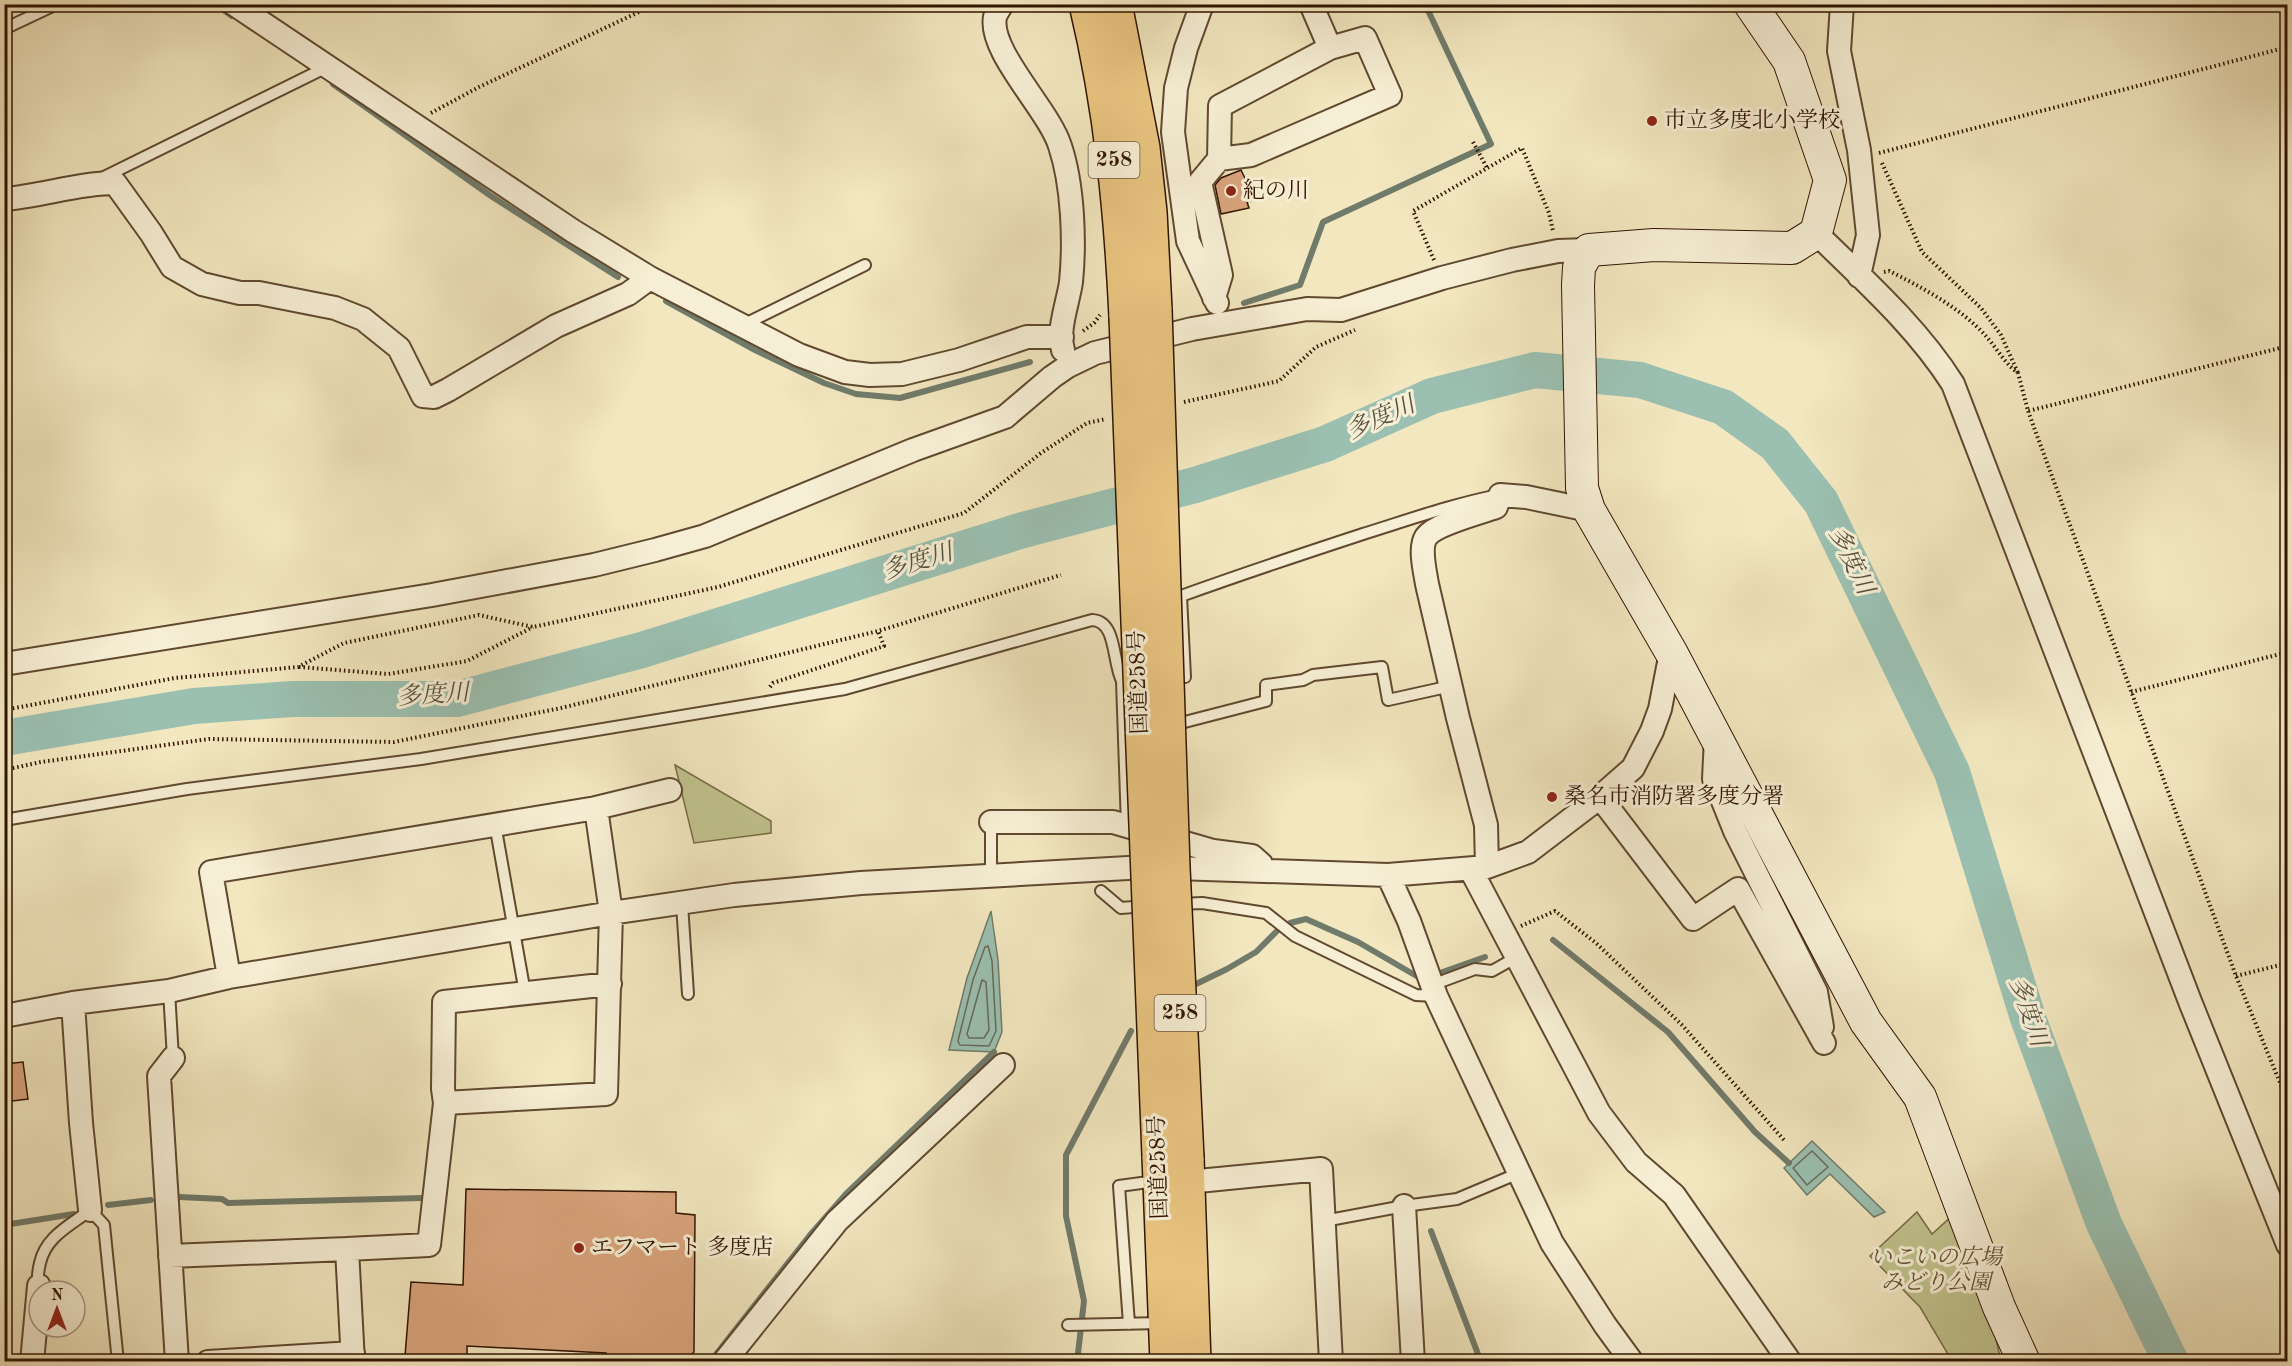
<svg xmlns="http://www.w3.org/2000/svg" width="2292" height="1366" font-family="'Old Standard TT','Noto Serif JP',serif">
	<rect width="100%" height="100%" fill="#f2e7bf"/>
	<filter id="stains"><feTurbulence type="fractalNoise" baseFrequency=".00333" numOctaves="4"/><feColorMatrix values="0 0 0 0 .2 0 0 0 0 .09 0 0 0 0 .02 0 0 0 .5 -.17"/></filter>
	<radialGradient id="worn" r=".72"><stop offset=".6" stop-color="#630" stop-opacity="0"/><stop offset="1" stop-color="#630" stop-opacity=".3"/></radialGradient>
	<!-- green -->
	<path fill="#c1c38e" stroke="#786c48" stroke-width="1.5" d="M675,765L771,821V833L694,843Z
		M1917,1212L1932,1234L1954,1214L1986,1296L2001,1361H1952L1920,1307L1870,1256Z"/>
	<!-- water -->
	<path fill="#9bc0b1" stroke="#707b6b" stroke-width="1.5" d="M991,911L998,960L1002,1032L994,1052L949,1050L967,978Z
		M1812,1141L1885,1212L1874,1217L1830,1174L1807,1195L1784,1168Z"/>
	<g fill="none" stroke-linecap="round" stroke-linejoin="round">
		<!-- shore -->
		<path stroke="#666a59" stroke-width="1.5" d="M988,946L992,961L996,1031L989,1046L960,1045L958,1041L973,980L985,947Z
			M982,980L986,982L989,1030L984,1038H969L967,1034Z
			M1812,1151L1828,1167L1807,1185L1793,1168Z"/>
		<!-- stream -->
		<path stroke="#707b6b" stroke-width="6" d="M215,4L232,16
			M333,84L491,196L618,277
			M666,301L755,350L824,383L856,394L900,398L1030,362
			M1244,303L1300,285L1323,222L1491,144L1425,4
			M1290,923L1306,919L1358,942L1420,978
			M1553,940L1668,1032L1755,1132L1789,1163
			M1437,974L1485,957
			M1192,986L1227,969L1256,952L1279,929
			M179,1197L222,1199L228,1203L423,1198
			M108,1205L151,1200
			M4,1225L74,1214
			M1431,1231L1481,1362
			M710,1362L810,1235L846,1194L994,1052
			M1077,1362L1084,1301L1066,1216V1155L1131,1031"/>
		<!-- river -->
		<path stroke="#9bc0b1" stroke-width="36" d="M4,738L194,706L292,699H457L642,650L1023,530L1195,485L1325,444L1432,396L1535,370L1640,380L1723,407L1775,444L1821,502L1952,772L2028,1018L2104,1224L2171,1362"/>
	</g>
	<!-- building -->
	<path fill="#d9a47d" stroke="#301401" stroke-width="1.5" d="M1241,170L1255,199L1247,202L1249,208L1221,214L1215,185L1221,178Z
		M23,1062L28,1099L4,1102V1064Z
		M466,1189L676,1192V1213L695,1215L694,1352L683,1362H607L606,1353L467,1346V1359L405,1356L411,1282L463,1285Z"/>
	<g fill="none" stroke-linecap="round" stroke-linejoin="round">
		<!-- lane casing -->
		<g stroke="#604930" stroke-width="14">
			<path id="lane" d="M4,29L57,4
				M102,178L327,67
				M743,325L865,265
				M1170,680L1185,677L1181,596C1242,574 1302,554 1363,534C1408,520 1453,504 1499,495
				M1173,725L1266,701V685L1303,680L1313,675L1382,667L1388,700L1451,686
				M4,820L187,789L421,759L845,689L1092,620C1117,621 1112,661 1122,681L1127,826
				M495,824L525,993
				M991,876V822
				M1101,891L1121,908L1146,906
				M682,904L688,994
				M1180,904L1202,903L1266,913L1295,936L1416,995L1436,996
				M1432,985L1475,969L1492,971L1517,957
				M169,991L173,1058
				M1324,1221L1404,1206L1457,1199L1519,1173
				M39,1286C37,1279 38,1271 40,1263C46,1236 70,1226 90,1210L104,1225L118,1362
				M1129,1324L1119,1186L1156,1181
				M1068,1325L1162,1323"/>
		</g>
		<!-- street casing -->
		<g stroke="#604930" stroke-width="26">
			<path id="street" d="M234,4L573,231L650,278L799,355L845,372L870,375L902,374L959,360L1027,337H1062
				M1002,4C1000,8 996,13 995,17C988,51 1049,110 1060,146C1073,185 1075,242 1071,282C1068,303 1057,330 1063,350
				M1202,4L1186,48L1176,88L1173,132L1188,241L1217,303
				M1311,4L1330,48
				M1842,4L1839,51L1859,150L1868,235L1859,276
				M4,199C42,196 78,183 115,183L151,233L172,267L202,284L240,293H259L335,308L363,319L399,348L423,396L434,397L448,390L556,326L628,294L650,278
				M1816,233C1864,280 1917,327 1953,384L2191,1004L2288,1245
				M1214,298L1221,275L1200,182L1219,159L1220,106L1330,48L1365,38L1390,95L1251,155L1219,159
				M4,664L432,595L594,565L655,550L705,536L913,450L1005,417L1052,377L1068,366L1095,353L1192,329L1307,309L1341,310L1442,278L1512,260L1558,251L1589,250
				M1716,738L1714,779L1735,831L1816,992L1822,1027
				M1600,797L1693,919L1738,889L1824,1043
				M596,808L670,790
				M991,822H1113L1213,851L1252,856L1261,864
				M1487,867L1486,825L1458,718L1427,584C1425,571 1419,548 1426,537C1435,524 1480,513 1496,507L1500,495L1526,497L1589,510
				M1471,870L1599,1113L1636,1162L1674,1195L1790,1362
				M1388,875L1409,921L1436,996L1552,1243L1605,1325L1632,1362
				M229,977L211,872L596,808L611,913L606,1094L445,1103L429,1245L347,1249L353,1362
				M73,1003L81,1123L90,1210
				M4,1016L73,1003L169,991L229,977L611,913L734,895L861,883L1146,867L1388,875L1487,867L1528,852L1600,797L1633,768L1652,731L1660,709L1671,652
				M173,1058L159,1076L177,1362
				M445,1103L443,1089L444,1002L610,984
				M1188,1182L1321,1169L1331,1362
				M1404,1206L1413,1362
				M170,1256L347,1249
				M32,1362L39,1286
				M208,1362L353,1353
				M724,1362L837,1221L1003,1065"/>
		</g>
		<!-- secondary casing -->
		<g stroke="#301401" stroke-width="34">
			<path id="secondary" d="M1750,4L1789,61L1830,180L1816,233L1792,248L1654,245L1589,250L1579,267L1578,285L1582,488L1589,510L1671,652L1866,1022L1920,1097L1999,1307L2024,1362"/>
		</g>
		<!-- highway casing -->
		<g stroke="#301401" stroke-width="36">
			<path id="highway" d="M1086,4C1111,108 1121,211 1126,317
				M1115,4L1143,148L1150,212L1155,309
				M1159,1156L1167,1362
				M1187,1158L1194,1362"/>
		</g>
		<!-- path -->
		<path stroke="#301401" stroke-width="4" stroke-dasharray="1.5 3" stroke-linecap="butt" d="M431,113L479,87L656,4
			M1473,142L1487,168
			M1879,153L2288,47
			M1882,163L1922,252L1981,308L2001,335L2018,373
			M1434,260L1413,211L1522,148L1549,213L1553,231
			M1884,272L1889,271C1920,286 1962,309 1985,335C1997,348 2004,363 2018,373L2028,411L2288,346
			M1083,331L1094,323L1100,315
			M1184,402L1279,381L1316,347L1355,330
			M2028,411L2236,976L2288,1102
			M299,667L388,674L467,661L533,627
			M770,687L773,683L884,646L878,631
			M2131,692L2288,652
			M4,710L175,678L298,667L344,643L479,615L533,627L718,587L964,513L1041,453L1087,423L1106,419
			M4,770L41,762L209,739L394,742L561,708L878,631L1061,575
			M1521,926L1555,911L1596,943L1682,1025L1784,1140
			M2236,976L2288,963"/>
		<!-- lane -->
		<use href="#lane" stroke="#f7efd5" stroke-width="10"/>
		<!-- street -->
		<use href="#street" stroke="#f7efd5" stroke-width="22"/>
		<!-- secondary -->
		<use href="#secondary" stroke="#f7efd5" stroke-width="32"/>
		<!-- highway -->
		<use href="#highway" stroke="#e9c480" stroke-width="33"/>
		<!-- highway-bridge casing -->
		<g stroke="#301401" stroke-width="36" stroke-linecap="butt">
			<path id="highway-bridge" d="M1155,309L1173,868L1187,1158
				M1126,317L1159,1156"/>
		</g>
		<!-- highway-bridge -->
		<use href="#highway-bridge" stroke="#e9c480" stroke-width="33"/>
	</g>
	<!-- markers -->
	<g fill="#8f2418" stroke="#f7efd5" stroke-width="2">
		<circle cx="1652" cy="121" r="6"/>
		<circle cx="1231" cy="191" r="6"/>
		<circle cx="1552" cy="797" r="6"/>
		<circle cx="579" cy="1248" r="6"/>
	</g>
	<g text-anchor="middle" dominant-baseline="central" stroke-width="6" stroke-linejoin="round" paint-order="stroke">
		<!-- shield labels -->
		<g fill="#f7efd5" stroke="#6c5641" stroke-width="1.5">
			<rect x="1088.5" y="142" width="51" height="36" rx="4.5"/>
			<rect x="1154.5" y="995" width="51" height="36" rx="4.5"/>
		</g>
		<g font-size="21" font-weight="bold" fill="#301401">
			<text x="1114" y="160">258</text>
			<text x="1180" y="1013">258</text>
		</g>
		<!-- poi labels -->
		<g font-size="22" fill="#301401" stroke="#f7efd5" text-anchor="start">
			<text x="1664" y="121">市立多度北小学校</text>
			<text x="1243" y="191">紀の川</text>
			<text x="1564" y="797">桑名市消防署多度分署</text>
			<text x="591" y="1248">エフマート 多度店</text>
		</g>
		<!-- street labels -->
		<g font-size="22" fill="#301401" stroke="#f7efd5">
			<text transform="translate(1139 682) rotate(-92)">国道258号</text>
			<text transform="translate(1159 1167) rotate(-92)">国道258号</text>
		</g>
		<!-- park labels -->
		<g font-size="22" font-style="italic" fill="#635132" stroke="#f7efd5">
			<text x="1936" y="1258">いこいの広場<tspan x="1936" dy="25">みどり公園</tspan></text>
		</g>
		<!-- water labels -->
		<g font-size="24" font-style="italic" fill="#55503f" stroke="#f7efd5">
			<text transform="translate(1381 419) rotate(-24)">多度川</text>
			<text transform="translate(1850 561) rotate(64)">多度川</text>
			<text transform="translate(918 563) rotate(-17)">多度川</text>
			<text transform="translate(433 696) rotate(-4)">多度川</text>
			<text transform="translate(2027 1012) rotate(71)">多度川</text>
		</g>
	</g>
	<!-- margin -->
	<rect width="2292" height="1366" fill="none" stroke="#f2e7bf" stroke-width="24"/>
	<rect x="6" y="6" width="2280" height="1354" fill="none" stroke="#301401" stroke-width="3"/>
	<rect x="12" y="12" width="2268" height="1342" fill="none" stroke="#301401" stroke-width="1.5"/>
	<!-- north arrow -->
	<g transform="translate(57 1309)"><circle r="28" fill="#f7efd5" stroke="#a79780" stroke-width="1.5"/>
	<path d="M0-4.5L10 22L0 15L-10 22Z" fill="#8f2418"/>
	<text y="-9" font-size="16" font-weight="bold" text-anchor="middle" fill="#301401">N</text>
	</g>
	<rect width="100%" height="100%" filter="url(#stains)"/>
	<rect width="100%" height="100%" fill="url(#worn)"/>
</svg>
